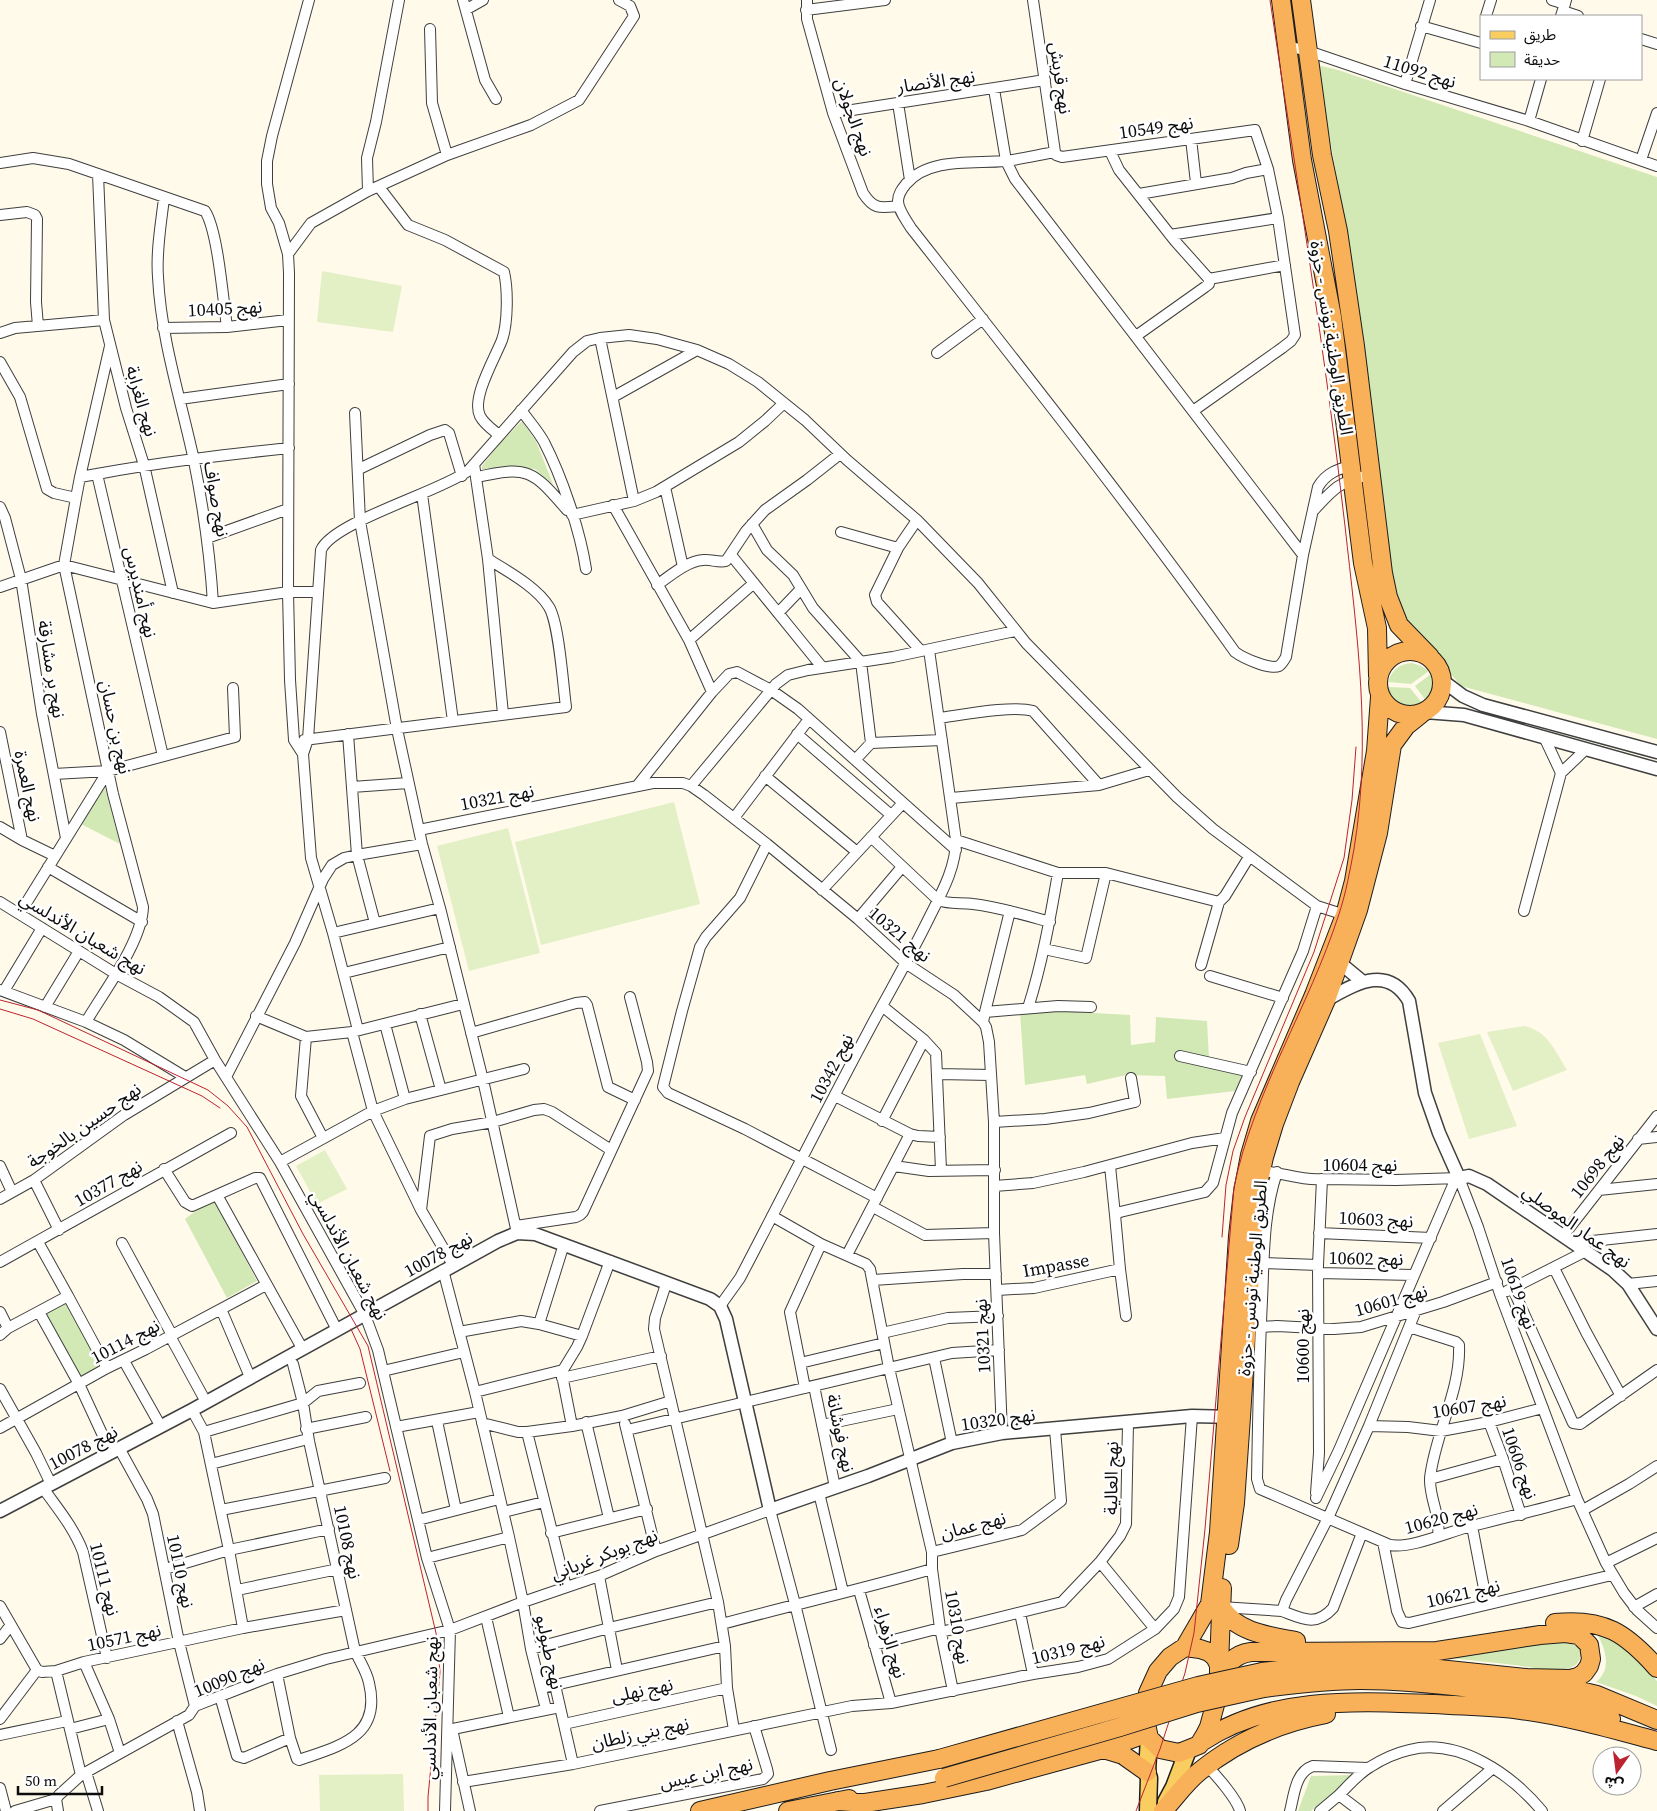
<svg xmlns="http://www.w3.org/2000/svg" width="1657" height="1811" font-family="'Source Serif 4','Noto Sans Arabic',serif">
	<rect width="100%" height="100%" fill="#fffaea"/>
	<!-- green -->
	<path fill="#d2e9b5" d="M1317,65L1338,70L1657,177V739L1461,686L1396,608L1351,259Z
		M522,421L536,441L553,484L535,469L517,467L482,469V466L501,442Z
		M1412,663L1421,666L1429,671L1411,684L1388,682C1392,670 1399,664 1412,663Z
		M1431,674L1434,690L1427,702L1415,686Z
		M1388,687L1410,688L1424,705C1407,714 1390,705 1388,687Z
		M104,784L120,844L79,823Z
		M1058,1011L1130,1015L1131,1045L1155,1042L1156,1017L1207,1021L1209,1059L1247,1066L1235,1091L1167,1099L1165,1076L1126,1075L1087,1084L1085,1075L1025,1085L1020,1012Z
		M213,1198L257,1281L227,1298L185,1219Z
		M71,1289L113,1370L75,1390L32,1309Z
		M1597,1634C1623,1642 1639,1661 1657,1681V1706L1636,1696L1596,1682C1612,1670 1606,1649 1597,1634Z
		M1567,1642L1578,1647C1582,1654 1581,1663 1572,1667C1557,1673 1530,1667 1514,1665C1492,1662 1470,1660 1447,1658L1529,1644Z
		M1355,1775L1311,1811H1298L1311,1776Z"/>
	<!-- pitch -->
	<path fill="#e3f0c6" d="M322,271L402,286L393,332L317,322Z
		M674,802L700,904L541,945L515,842Z
		M508,828L540,953L469,971L437,846Z
		M1524,1026C1548,1031 1555,1051 1567,1070L1513,1091L1487,1032Z
		M1480,1034L1517,1126L1469,1139L1438,1043Z
		M325,1150L347,1189L317,1204L296,1166Z
		M403,1774L404,1811H320L319,1775Z"/>
	<g fill="none" stroke-linecap="round" stroke-linejoin="round">
		<!-- minor casing -->
		<g stroke="#3f3f3f" stroke-width="12">
			<path id="minor" d="M463,0L485,80L496,99
				M807,0V19L833,113L863,193C874,210 880,208 899,206
				M1033,0L1055,152L1056,155L1062,157L1255,130L1268,169L1278,218L1295,335L1291,341L1282,348L1193,411
				M1552,0L1565,4
				M467,9L483,0
				M806,10L885,0
				M1563,11L1578,16
				M1486,16L1491,0
				M1561,16L1566,0
				M1421,26L1481,43
				M430,29L432,103L447,155
				M1641,39L1657,44
				M1287,46L1308,51L1405,84L1529,121L1657,166
				M1405,84L1430,0
				M994,89L1006,161L1015,179L1303,555
				M898,103L910,180
				M833,113L1045,80
				M1529,121L1541,79
				M1191,139L1196,183
				M1582,141L1600,79
				M1110,151L1119,170L1175,241L1209,279V284L1205,287L1136,336
				M1055,152C1038,155 1022,159 1005,161C974,164 929,157 906,184C902,189 898,194 898,201C898,210 907,221 911,228C1021,368 1132,508 1235,652C1243,658 1270,670 1279,666C1282,664 1284,660 1286,657L1303,555L1318,487C1326,473 1338,469 1353,465
				M1641,160L1657,113
				M0,163L33,158L69,164L205,211C218,231 223,300 227,327
				M98,174L104,320L126,408L144,465L173,593
				M379,187L408,225L445,240L504,272C508,289 508,323 502,340C495,358 471,398 480,416C484,424 493,430 499,435
				M368,191L367,158L376,122L399,0
				M1139,194L1232,178L1246,173L1268,169
				M164,198C161,224 156,251 158,277C161,338 180,397 193,456C203,505 210,554 213,603
				M0,215L27,212L35,215L37,219L36,302L38,326
				M1170,235L1278,218
				M288,254L311,223L368,191L447,155L531,125L579,100L634,16L630,6L619,0
				M1209,279L1285,265
				M163,328L227,327L288,320
				M0,333L15,328L104,320
				M600,338L634,501
				M110,346L80,477L97,474L163,756
				M937,353L983,319
				M0,362L20,397L47,489L54,493L76,498L64,565L113,794L143,907C142,942 104,991 86,1022L0,990
				M613,397L697,350
				M180,399L289,384
				M521,410C529,421 538,431 544,442C562,477 580,530 586,569
				M355,413L360,521L397,729L422,844L440,908L483,1080L517,1233
				M474,464L488,559L503,714
				M359,469L430,435L445,430L449,433L462,476
				M97,474C161,462 224,455 289,448
				M477,477C529,465 533,471 567,510
				M665,487L683,567
				M422,494L453,721
				M76,498L80,477
				M613,505L689,640L712,692
				M0,507L5,518L21,579L42,714L66,838
				M1314,510C1334,488 1340,481 1370,475
				M572,515L634,501L656,492L739,442L765,421L784,403
				M917,520L898,548L875,595L877,602L921,651
				M752,524L767,550L793,575L813,608L861,662L871,743L855,760
				M841,532L898,548
				M207,538L288,509
				M731,555L822,667
				M657,585C670,576 687,561 703,560C711,559 718,563 726,561L746,531L765,510L807,480L840,454
				M0,587L64,565L213,603L288,592H317
				M778,613L801,589
				M689,640L754,583
				M939,718C962,715 1013,705 1033,711L1099,785
				M0,732L22,840L55,856
				M348,734L357,855L375,923
				M797,734L891,815
				M1545,739L1561,773L1585,750
				M304,740L566,707C563,685 559,623 549,607C537,587 507,571 488,559
				M871,743L942,740
				M303,754L294,740L290,680L288,592L289,273L288,254L279,223L271,208L267,184V161L272,136L309,0
				M54,774L108,771L235,737L233,688
				M765,776L857,852
				M637,786L712,692L729,674L737,672L771,690L798,709L956,850
				M691,786L776,684L788,675L808,670L893,657L1015,631
				M352,787L408,783
				M951,798L1099,785L1149,770
				M734,818L809,719
				M0,827L22,840
				M419,830L653,783H683L691,786L704,795L767,844L858,919L907,964L954,995L983,1022L986,1027L989,1042L994,1122V1233L1002,1433
				M871,837L938,900C950,905 961,902 973,904C999,907 1025,915 1050,922
				M956,840L1058,873H1106L1219,902L1225,896L1249,857
				M767,844L740,898L706,937L700,947L682,1011L663,1087L668,1093L745,1129L877,1198
				M48,867L142,922
				M822,890L902,804
				M0,902L116,974L159,997L194,1022L215,1060L280,1162L365,1315L378,1350L427,1558L450,1630L445,1811
				M1524,911L1561,773
				M20,913L108,771
				M858,919L902,867
				M333,933L440,908
				M1044,949L1086,958L1106,873
				M1201,965L1219,902
				M344,973L450,947
				M1210,976L1283,998
				M4,991L42,928
				M882,1006L924,1040L936,1053L941,1170
				M45,1007L79,951
				M1028,1008C1042,964 1050,919 1058,873
				M985,1012L1010,911
				M420,1014L441,1090
				M256,1016L306,1037L301,1096L323,1138
				M86,1022L124,1040L185,1077
				M983,1022L985,1012L1058,1006L1091,1007
				M385,1024L405,1099
				M358,1030L333,933L311,858L303,754L308,739L321,550C333,522 439,492 468,471L573,352L587,341L600,338L629,335L657,339L697,350L729,364L758,382L805,420L847,460L917,520L978,583L1026,643L1177,797L1213,829L1317,906L1345,915
				M352,1032L373,1111L421,1210L453,1265
				M471,1033L576,1003L585,1002L587,1005L608,1087L635,1100
				M306,1037L352,1032L463,1004
				M1180,1056L1251,1072
				M938,1074L991,1075
				M226,1077L295,943L323,879L332,865L344,858L357,855L422,844
				M835,1096L910,1134L918,1136L940,1137
				M882,1121L924,1040
				M994,1122L1045,1119L1089,1113L1135,1102L1131,1078
				M1638,1139L1657,1137
				M280,1162L373,1111L405,1099L524,1069
				M0,1166L12,1192
				M894,1166L929,1171L995,1170
				M1110,1166L1115,1215
				M164,1169L185,1202L192,1206L255,1178H260L337,1330
				M1261,1171C1282,1172 1301,1181 1322,1179L1396,1180L1459,1178L1478,1227L1500,1294L1577,1499L1606,1563L1624,1593L1637,1610L1657,1628
				M1277,1172C1263,1214 1264,1257 1262,1300C1259,1360 1258,1419 1257,1479L1260,1489L1390,1545C1411,1549 1450,1531 1472,1526C1507,1517 1542,1509 1577,1499
				M34,1180L59,1230
				M994,1186L1033,1183L1084,1172L1192,1143L1225,1138
				M1599,1190L1657,1184
				M217,1195L302,1348
				M0,1199L34,1180L124,1115L215,1060
				M873,1207L925,1235L994,1233
				M421,1210L430,1136L452,1129L493,1122L534,1110L544,1109L552,1112L611,1150
				M516,1226L576,1217L580,1215L583,1212L648,1071L647,1062L630,997
				M1319,1233L1431,1238
				M1563,1236L1657,1116
				M122,1243L172,1335
				M1574,1243L1657,1234
				M847,1255L910,1134
				M0,1262L231,1133
				M1263,1263L1318,1265
				M1554,1268L1586,1332L1621,1396
				M443,1270L475,1392L509,1537L523,1602L531,1649L546,1709
				M1318,1273L1414,1275
				M873,1280L963,1274H996
				M666,1284L655,1318L654,1329L718,1602L725,1646L727,1688L734,1730
				M1628,1284L1657,1281
				M1513,1289L1573,1423L1580,1424L1583,1422L1657,1370
				M997,1290L1034,1288L1120,1269
				M1507,1291L1586,1251
				M68,1296L107,1368
				M720,1306L740,1278C783,1196 824,1114 868,1032C888,994 910,957 929,918C941,894 956,868 956,840L929,650
				M221,1309L250,1377
				M0,1312L8,1328
				M39,1312L79,1384L111,1453
				M1126,1316L1120,1269L1115,1215L1120,1212L1205,1192L1213,1183L1232,1113L1303,951L1317,906
				M539,1324L564,1244
				M1261,1327L1277,1326L1334,1329L1361,1327L1443,1302L1497,1282
				M1409,1327L1456,1342L1459,1345C1461,1391 1435,1433 1430,1478C1429,1498 1441,1516 1438,1536
				M459,1332L521,1321L539,1324L582,1336
				M882,1333L948,1318L998,1316
				M0,1335L8,1328L68,1296L38,1242
				M170,1336L206,1402
				M934,1358L952,1443
				M124,1361L160,1425
				M800,1363L884,1343
				M293,1364L303,1403L318,1391L360,1383
				M383,1371L464,1352
				M562,1378L661,1356
				M814,1386L835,1487
				M805,1388L790,1312L821,1244
				M0,1389L36,1453L51,1484
				M475,1392L563,1370
				M437,1421L456,1510
				M586,1422L609,1518
				M1489,1422L1503,1459L1521,1515
				M482,1423L518,1432H527L572,1426L622,1416L671,1401
				M1128,1423L1126,1524L1120,1536L1100,1562L1155,1629
				M625,1424L656,1551
				M822,1425L898,1409
				M572,1426L562,1375L563,1370L577,1347L582,1336L610,1261
				M1369,1426L1408,1427L1441,1431L1489,1422L1543,1408
				M396,1427L479,1412
				M0,1428L107,1368L146,1349L266,1285
				M306,1429L366,1417
				M627,1430L952,1353L999,1350
				M204,1432L303,1403L309,1441L355,1651C360,1662 367,1672 369,1683C382,1737 339,1746 299,1760L297,1759L290,1738L277,1674
				M527,1432L566,1587
				M119,1448L147,1499L153,1514L179,1642L195,1706
				M211,1464L308,1439
				M1430,1479L1503,1459
				M43,1488C58,1509 74,1528 83,1552L107,1658
				M819,1493L843,1592
				M1316,1493L1319,1453L1318,1265L1322,1179
				M1316,1498L1339,1450L1456,1178
				M221,1510L385,1478
				M1583,1510L1629,1484L1657,1466
				M503,1512L544,1502
				M418,1520L499,1499
				M1472,1526L1487,1604
				M551,1533L647,1509
				M1383,1542L1397,1611L1402,1622L1409,1623L1612,1575
				M932,1552L1022,1530L1061,1501L1055,1429
				M427,1558L509,1537
				M1606,1563L1657,1538
				M165,1569L229,1550L204,1432L192,1410
				M932,1569L940,1628L953,1691
				M599,1576L617,1670
				M237,1590L338,1569
				M859,1590L891,1703
				M0,1606L37,1670L42,1672L56,1671L84,1662L243,1628L346,1610
				M1221,1607L1282,1611L1286,1600L1328,1518L1369,1426L1416,1310
				M1634,1607L1657,1594
				M1282,1611C1303,1619 1316,1627 1333,1608L1362,1533
				M1020,1613L1033,1674
				M486,1617L509,1717
				M722,1624C792,1605 863,1589 932,1569V1552L889,1368L870,1269L866,1264L821,1244L772,1216
				M243,1628L229,1550L329,1529
				M941,1632L1062,1602L1100,1562
				M0,1639L10,1626
				M874,1645L940,1628
				M531,1649L609,1628L718,1602
				M84,1662L109,1719L120,1753
				M56,1671L81,1775
				M555,1685L573,1764
				M542,1688L725,1646
				M220,1696L237,1756L244,1758L290,1738
				M0,1719L37,1670
				M177,1721L197,1792L200,1811
				M564,1724L727,1688
				M70,1729L109,1719
				M452,1729L470,1811
				M448,1730L560,1707
				M0,1735L67,1721
				M1207,1766C1216,1775 1237,1799 1240,1811
				M86,1772L98,1811
				M463,1782L573,1764L852,1706L891,1703L1033,1674L1078,1667L1108,1659L1155,1629L1174,1609L1179,1597L1192,1416
				M0,1788L6,1811
				M1339,1795C1348,1786 1358,1774 1370,1767C1381,1760 1396,1753 1409,1750C1459,1737 1512,1775 1542,1811
				M15,1811L56,1799
				M58,1811L56,1799L59,1795L81,1775L189,1715L195,1706L277,1674L326,1659L450,1630L523,1602L599,1576L656,1551L770,1510L795,1604L831,1750
				M600,1811L763,1779L768,1774L767,1769L754,1726
				M1290,1811C1294,1796 1295,1772 1313,1766L1368,1768
				M1320,1811L1339,1795L1360,1811
				M1443,1811L1493,1768"/>
		</g>
		<!-- tertiary casing -->
		<g stroke="#3f3f3f" stroke-width="15">
			<path id="tertiary" d="M1443,681L1463,696L1483,705L1657,752
				M1425,712L1464,715L1657,769
				M1340,963L1363,982
				M1326,1000C1354,985 1387,963 1409,1001L1425,1093L1439,1133L1459,1178L1469,1176L1487,1184L1613,1270L1628,1284L1657,1329
				M0,1511L192,1410L498,1241L517,1233L535,1234L710,1299L720,1306L726,1319L770,1510L868,1476L952,1443L1002,1433L1192,1416L1234,1417"/>
		</g>
		<!-- primary casing -->
		<g stroke="#1d1d1d" stroke-width="19">
			<path id="primary" d="M1166,1802L1174,1787L1188,1750
				M1148,1811L1149,1778L1147,1772L1149,1738"/>
		</g>
		<!-- trunk casing -->
		<g stroke="#1d1d1d" stroke-width="20">
			<path id="trunk" d="M1281,0L1302,160L1332,317L1363,563L1377,628L1378,676
				M1301,0L1322,155L1338,231L1355,346L1383,573L1388,597L1399,625L1430,657
				M1378 683a32 32 0 1 1 64 0a32 32 0 1 1-64 0Z
				M1229,1545L1235,1503L1241,1417L1253,1226L1257,1189L1264,1157L1274,1124L1290,1082L1326,1000L1358,910L1378,833L1392,745L1406,726L1421,714
				M1221,1607C1237,1633 1269,1636 1296,1641
				M1555,1623C1604,1618 1626,1633 1657,1668
				M1185,1647L1200,1649L1209,1652L1215,1657L1219,1665V1690L1209,1727L1205,1735L1199,1745L1179,1753L1160,1749L1149,1738L1146,1724V1711L1148,1693L1158,1671L1170,1657L1185,1647L1210,1604L1219,1532L1238,1236L1243,1192L1250,1155L1260,1121L1314,995L1345,915L1354,881L1376,751L1380,697
				M1219,1665L1222,1588
				M1262,1672L1310,1666L1360,1664L1410,1666L1526,1678L1597,1695L1657,1720
				M1220,1682C1228,1665 1231,1655 1251,1652L1437,1651L1540,1635L1565,1633L1579,1635L1589,1645L1591,1659L1589,1666L1584,1673L1578,1677L1570,1679L1526,1678
				M1264,1688C1296,1684 1328,1680 1360,1680C1399,1680 1438,1684 1478,1689C1523,1694 1569,1700 1611,1719
				M1203,1741C1270,1696 1357,1701 1434,1704C1463,1706 1492,1706 1521,1710C1567,1716 1612,1729 1657,1741
				M1103,1749L1123,1755L1147,1772
				M838,1801L865,1803L923,1794L986,1781L1103,1749L1148,1733
				M700,1811L830,1781L939,1759
				M788,1811L849,1799
				M1163,1811C1175,1798 1186,1782 1200,1771C1237,1741 1279,1723 1326,1714"/>
		</g>
		<!-- minor -->
		<use href="#minor" stroke="#fff" stroke-width="10"/>
		<!-- tertiary -->
		<use href="#tertiary" stroke="#fff" stroke-width="12"/>
		<!-- primary -->
		<use href="#primary" stroke="#facd60" stroke-width="16"/>
		<!-- trunk -->
		<use href="#trunk" stroke="#f8b159" stroke-width="18"/>
		<!-- tram -->
		<path stroke="#bc2331" stroke-width="1" d="M0,1000L38,1010L208,1090L228,1106L247,1127L303,1234L368,1346L436,1633L440,1672L428,1797V1811
			M0,1009L33,1019L202,1096L220,1108
			M1222,1237L1226,1185L1233,1151L1245,1117L1314,952L1344,858L1352,800L1356,747
			M351,1329L360,1349L390,1471
			M1136,1811L1160,1749L1185,1673L1194,1633L1205,1529L1234,1187C1254,1091 1309,1007 1339,914C1346,893 1350,870 1354,849C1372,739 1357,635 1345,526C1325,350 1296,175 1270,0"/>
		<!-- trunk-bridge casing -->
		<g stroke="#1d1d1d" stroke-width="20" stroke-linecap="butt">
			<path id="trunk-bridge" d="M939,1759L1198,1686L1262,1672
				M944,1778L1120,1727L1197,1703L1264,1688"/>
		</g>
		<!-- trunk-bridge -->
		<use href="#trunk-bridge" stroke="#f8b159" stroke-width="18"/>
	</g>
	<g text-anchor="middle" dominant-baseline="central" stroke-width="5" stroke-linejoin="round" paint-order="stroke">
		<!-- street labels -->
		<g font-size="18" fill="#0c0c0c" stroke="#fff">
			<text transform="translate(1420 71) rotate(17)">نهج 11092</text>
			<text transform="translate(1061 78) rotate(82)">نهج قريش</text>
			<text transform="translate(936 81) rotate(-8)">نهج الأنصار</text>
			<text transform="translate(854 117) rotate(71)">نهج الجولان</text>
			<text transform="translate(1156 127) rotate(-8)">نهج 10549</text>
			<text transform="translate(225 308) rotate(-3)">نهج 10405</text>
			<text transform="translate(1332 338) rotate(81)">الطريق الوطنية تونس - حزوة</text>
			<text transform="translate(142 401) rotate(74)">نهج الغرابة</text>
			<text transform="translate(217 499) rotate(80)">نهج صواف</text>
			<text transform="translate(141 592) rotate(77)">نهج أمنديرس</text>
			<text transform="translate(52 669) rotate(81)">نهج بر مشارقة</text>
			<text transform="translate(116 727) rotate(78)">نهج بن حسان</text>
			<text transform="translate(28 786) rotate(78)">نهج العمرة</text>
			<text transform="translate(497 797) rotate(-11)">نهج 10321</text>
			<text transform="translate(83 933) rotate(31)">نهج شعبان الأندلسي</text>
			<text transform="translate(900 934) rotate(40)">نهج 10321</text>
			<text transform="translate(831 1068) rotate(-63)">نهج 10342</text>
			<text transform="translate(84 1125) rotate(-35)">نهج حسين بالخوجة</text>
			<text x="1360" y="1164">نهج 10604</text>
			<text transform="translate(1597 1166) rotate(-52)">نهج 10698</text>
			<text transform="translate(108 1183) rotate(-30)">نهج 10377</text>
			<text transform="translate(1376 1219) rotate(3)">نهج 10603</text>
			<text transform="translate(1577 1226) rotate(36)">نهج عمار الموصلي</text>
			<text transform="translate(438 1254) rotate(-29)">نهج 10078</text>
			<text transform="translate(349 1255) rotate(62)">نهج شعبان الأندلسي</text>
			<text transform="translate(1366 1258) rotate(1)">نهج 10602</text>
			<text transform="translate(1056 1265) rotate(-10)">Impasse</text>
			<text transform="translate(1252 1278) rotate(-85)">الطريق الوطنية تونس - حزوة</text>
			<text transform="translate(1519 1293) rotate(71)">نهج 10619</text>
			<text transform="translate(1391 1300) rotate(-16)">نهج 10601</text>
			<text transform="translate(982 1336) rotate(-93)">نهج 10321</text>
			<text transform="translate(125 1341) rotate(-28)">نهج 10114</text>
			<text transform="translate(1302 1346) rotate(-90)">نهج 10600</text>
			<text transform="translate(1469 1406) rotate(-9)">نهج 10607</text>
			<text transform="translate(998 1419) rotate(-8)">نهج 10320</text>
			<text transform="translate(841 1433) rotate(78)">نهج فوشانة</text>
			<text transform="translate(83 1447) rotate(-28)">نهج 10078</text>
			<text transform="translate(1520 1463) rotate(71)">نهج 10606</text>
			<text transform="translate(1111 1478) rotate(-89)">نهج العالية</text>
			<text transform="translate(1441 1518) rotate(-15)">نهج 10620</text>
			<text transform="translate(973 1525) rotate(-14)">نهج عمان</text>
			<text transform="translate(348 1542) rotate(78)">نهج 10108</text>
			<text transform="translate(604 1554) rotate(-21)">نهج بوبكر غرياني</text>
			<text transform="translate(181 1571) rotate(78)">نهج 10110</text>
			<text transform="translate(105 1579) rotate(76)">نهج 10111</text>
			<text transform="translate(1463 1593) rotate(-13)">نهج 10621</text>
			<text transform="translate(958 1627) rotate(80)">نهج 10310</text>
			<text transform="translate(124 1637) rotate(-12)">نهج 10571</text>
			<text transform="translate(891 1642) rotate(74)">نهج الزهراء</text>
			<text transform="translate(1068 1649) rotate(-14)">نهج 10319</text>
			<text transform="translate(550 1652) rotate(78)">نهج طبولبو</text>
			<text transform="translate(229 1677) rotate(-23)">نهج 10090</text>
			<text transform="translate(642 1690) rotate(-12)">نهج نهلى</text>
			<text transform="translate(430 1708) rotate(-89)">نهج شعبان الأندلسي</text>
			<text transform="translate(640 1733) rotate(-12)">نهج بني زلطان</text>
			<text transform="translate(706 1773) rotate(-12)">نهج ابن عيس</text>
		</g>
	</g>
	<!-- legend -->
	<rect x="1480" y="15" width="162" height="65" fill="#ffffff" stroke="#9e9e9e"/>
	<rect x="1490" y="31" width="25" height="8" fill="#facd60" stroke="#9e9e9e"/>
	<text x="1524" y="40" font-size="15" fill="#0c0c0c">طريق</text>
	<rect x="1490" y="52" width="25" height="15" fill="#d2e9b5" stroke="#9e9e9e"/>
	<text x="1524" y="65" font-size="15" fill="#0c0c0c">حديقة</text>
	<!-- north arrow -->
	<g transform="translate(1617 1771) rotate(194)"><circle r="24" fill="#ffffff" stroke="#9e9e9e"/>
	<path d="M0-4L9 19L0 12L-9 19Z" fill="#bc2331"/>
	<text y="-8" font-size="14" font-weight="bold" text-anchor="middle" fill="#0c0c0c">ش</text>
	</g>
	<!-- scale -->
	<path d="M18 1786v8h84v-8" fill="none" stroke="#0c0c0c" stroke-width="2.5"/>
	<text x="25" y="1786" font-size="15" fill="#0c0c0c" stroke="#ffffff" stroke-width="4" paint-order="stroke">50 m</text>
</svg>
